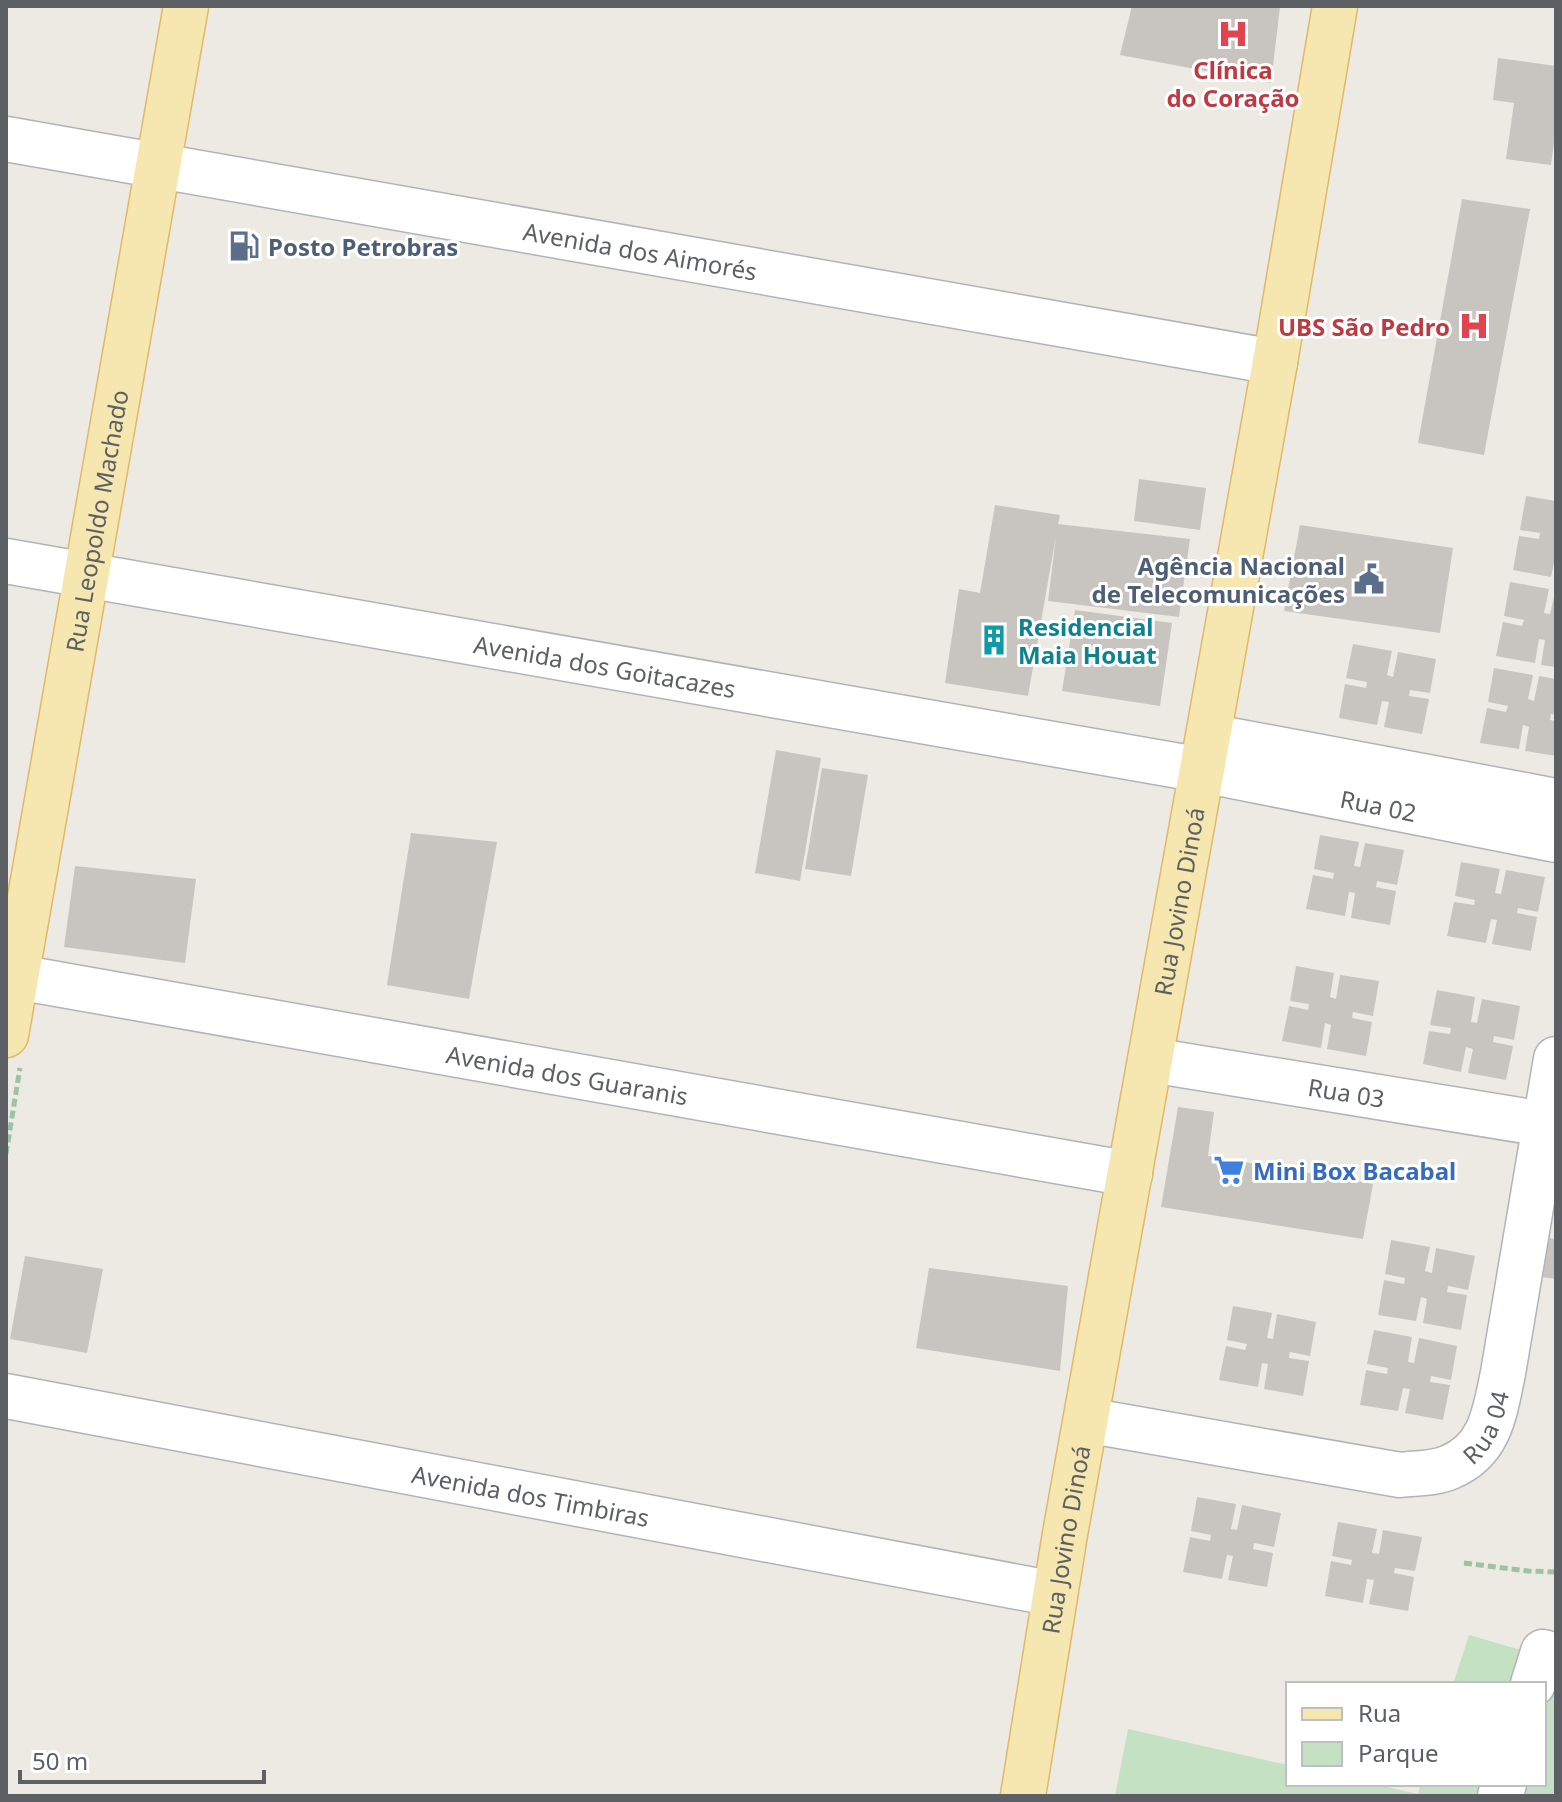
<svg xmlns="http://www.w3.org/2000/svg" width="1562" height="1802" font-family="'Noto Sans',sans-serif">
	<rect width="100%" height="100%" fill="#edeae4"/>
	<!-- green -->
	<path fill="#c5e1c3" d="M1469,1635L1556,1660V1796H1115L1128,1729L1288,1765V1784H1374L1418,1794L1421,1784H1544V1684H1453Z"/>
	<!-- building -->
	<path fill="#c8c5c0" d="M1132,6L1280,7L1271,83L1120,55Z
		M1498,58L1556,66V127L1551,165L1506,159L1514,103L1493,100Z
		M1462,199L1530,209L1484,455L1418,443Z
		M1139,479L1206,488L1200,530L1134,521Z
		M1526,496L1556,501V553L1551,577L1513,570L1519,536L1539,539L1540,533L1520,530Z
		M995,505L1060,515L1058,524L1190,539L1179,617L1048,601L1056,536L1028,696L945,683L959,589L980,593Z
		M1300,525L1453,548L1440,633L1284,611Z
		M1510,582L1549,589L1544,613L1550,614L1555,593H1556V667L1541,665L1545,640L1539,639L1535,663L1496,656L1503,622L1522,626L1524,620L1504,616Z
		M1075,610L1172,623L1160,706L1062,691Z
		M1353,644L1392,651L1387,675L1393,677L1398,652L1436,659L1430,693L1410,690L1409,696L1429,699L1422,734L1384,727L1389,702L1382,701L1377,725L1339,718L1345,684L1366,688L1367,682L1346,678Z
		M1494,668L1533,675L1528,699L1534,701L1539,676L1556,679V715L1551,714L1550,720L1556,721V756L1525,751L1529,727L1523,725L1519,749L1480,743L1487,708L1506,712L1508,706L1488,702Z
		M776,750L821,758L800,881L755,873Z
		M822,768L868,775L851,876L805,869Z
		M411,833L497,842L469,999L387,985Z
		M1320,835L1359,842L1354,866L1360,867L1365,843L1404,850L1397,885L1377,881L1376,887L1396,891L1390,925L1351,918L1355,893L1349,892L1345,916L1306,909L1313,875L1333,879L1334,873L1314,869Z
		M1461,862L1500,869L1495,893L1501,894L1506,870L1545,877L1538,912L1518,908L1517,913L1537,917L1531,951L1492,944L1497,920L1491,919L1486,943L1447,936L1454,902L1474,905L1475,900L1455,896Z
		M75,866L196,879L185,963L64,947Z
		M1296,966L1334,973L1330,997L1336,999L1340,975L1379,981L1373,1016L1353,1012L1352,1018L1372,1022L1366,1056L1327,1049L1331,1025L1325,1023L1321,1048L1282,1041L1289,1006L1308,1010L1309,1004L1290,1001Z
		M1437,990L1475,997L1471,1022L1477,1023L1482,999L1520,1006L1514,1040L1494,1036L1493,1042L1513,1046L1506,1080L1468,1073L1473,1049L1466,1047L1461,1072L1423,1064L1429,1031L1450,1034L1451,1028L1430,1025Z
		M1178,1107L1214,1112L1208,1156L1373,1184L1363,1239L1161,1207Z
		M1548,1238L1556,1239V1279L1541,1277Z
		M1391,1240L1430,1247L1425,1271L1432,1273L1436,1248L1475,1256L1468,1290L1448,1286L1447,1292L1467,1295L1461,1330L1423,1323L1427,1299L1421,1297L1416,1321L1378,1315L1384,1280L1404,1284L1405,1278L1385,1274Z
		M25,1256L103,1269L87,1353L10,1339Z
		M929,1268L1068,1286L1060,1371L916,1348Z
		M1233,1306L1272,1313L1267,1338L1273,1339L1277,1314L1316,1322L1310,1356L1290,1352L1289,1358L1309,1361L1303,1396L1264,1389L1268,1364L1262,1363L1258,1387L1219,1380L1226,1346L1245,1350L1247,1344L1227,1340Z
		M1374,1330L1412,1337L1408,1362L1414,1363L1419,1338L1457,1346L1451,1380L1431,1376L1430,1382L1450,1385L1443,1420L1405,1413L1410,1389L1403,1388L1398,1411L1360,1405L1366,1370L1387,1374L1388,1368L1367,1364Z
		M1197,1497L1236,1504L1231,1529L1237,1530L1242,1505L1281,1513L1274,1547L1254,1543L1253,1549L1273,1553L1267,1587L1228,1580L1233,1556L1227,1555L1222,1579L1183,1572L1190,1537L1210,1541L1211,1535L1191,1531Z
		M1338,1522L1377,1529L1372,1553L1379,1554L1383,1530L1422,1537L1415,1571L1395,1568L1394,1573L1414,1577L1408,1611L1369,1604L1374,1580L1367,1579L1363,1603L1325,1596L1331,1561L1351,1565L1352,1560L1332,1556Z"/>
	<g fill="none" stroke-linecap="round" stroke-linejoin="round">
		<!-- minor casing -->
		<g stroke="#b1b4b7" stroke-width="47">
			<g id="minor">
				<path id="s1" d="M6,139L1275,362"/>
				<path id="s2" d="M6,561L1202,770L1556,840"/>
				<path d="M1209,736L1556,801"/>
				<path id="s3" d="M6,975L1130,1174"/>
				<path id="s4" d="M1151,1060L1544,1124"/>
				<path id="s5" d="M6,1396L1055,1594"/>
				<path id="s6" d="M1086,1420L1400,1475C1416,1473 1435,1474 1450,1467C1491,1450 1495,1411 1503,1373L1556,1059"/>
				<path d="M1533,1684L1543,1652L1556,1656"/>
				<path d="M1500,1796L1504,1784"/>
			</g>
		</g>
		<!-- major casing -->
		<g stroke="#e1b868" stroke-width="47">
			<g id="major">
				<path id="s7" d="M6,1035L186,6"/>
				<path id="s8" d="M1023,1796L1065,1534L1275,362L1335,6"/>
			</g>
		</g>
		<!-- path -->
		<path stroke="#9dc2a5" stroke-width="5" stroke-dasharray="8 4" stroke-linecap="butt" d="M6,1154L20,1068
			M1464,1563L1528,1571L1556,1572"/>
		<!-- minor -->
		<use href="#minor" stroke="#fff" stroke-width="44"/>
		<!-- major -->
		<use href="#major" stroke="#f6e6b0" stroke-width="44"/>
	</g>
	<!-- icons -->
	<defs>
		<g id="hospital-bare" transform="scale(2.4)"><path d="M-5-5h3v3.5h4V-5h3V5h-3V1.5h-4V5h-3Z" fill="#e0444e" stroke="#fff" stroke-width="2.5" paint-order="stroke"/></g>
		<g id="fuel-bare" transform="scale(2.4)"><path d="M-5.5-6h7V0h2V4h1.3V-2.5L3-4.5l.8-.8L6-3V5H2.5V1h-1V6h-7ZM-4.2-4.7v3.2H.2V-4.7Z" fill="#5c6f8a" stroke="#fff" stroke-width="2.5" paint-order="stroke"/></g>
		<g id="civic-bare" transform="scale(2.4)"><path d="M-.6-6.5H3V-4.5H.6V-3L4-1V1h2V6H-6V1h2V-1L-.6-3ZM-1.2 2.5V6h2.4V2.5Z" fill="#5c6f8a" stroke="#fff" stroke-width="2.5" paint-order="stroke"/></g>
		<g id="building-bare" transform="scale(2.4)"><path d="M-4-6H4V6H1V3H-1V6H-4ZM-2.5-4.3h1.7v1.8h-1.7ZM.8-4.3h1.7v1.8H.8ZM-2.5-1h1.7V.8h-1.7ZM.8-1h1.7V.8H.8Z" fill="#0f9aa8" stroke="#fff" stroke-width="2.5" paint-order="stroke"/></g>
		<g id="supermarket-bare" transform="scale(2.4)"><path d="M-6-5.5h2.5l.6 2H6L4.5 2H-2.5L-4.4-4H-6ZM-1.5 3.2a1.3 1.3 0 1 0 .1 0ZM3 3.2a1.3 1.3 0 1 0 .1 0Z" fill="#3f7fe0" stroke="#fff" stroke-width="2.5" paint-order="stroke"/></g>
	</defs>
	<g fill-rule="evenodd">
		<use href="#hospital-bare" x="1233" y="34"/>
		<use href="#fuel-bare" x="244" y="246"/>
		<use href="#hospital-bare" x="1474" y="326"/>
		<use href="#civic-bare" x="1369" y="579"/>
		<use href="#building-bare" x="994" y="640"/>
		<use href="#supermarket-bare" x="1229" y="1170"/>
	</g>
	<g text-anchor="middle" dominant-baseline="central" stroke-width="6" stroke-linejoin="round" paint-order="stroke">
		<!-- health labels -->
		<g font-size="24" font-weight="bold" fill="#be3a42" stroke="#fff">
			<text x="1233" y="69">Clínica<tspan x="1233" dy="28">do Coração</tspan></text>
			<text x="1450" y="326" text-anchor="end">UBS São Pedro</text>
		</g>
		<!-- service labels -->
		<g font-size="24" font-weight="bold" fill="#4e5e75" stroke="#fff" text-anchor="start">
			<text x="268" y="246">Posto Petrobras</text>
			<text x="1345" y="565" text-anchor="end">Agência Nacional<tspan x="1345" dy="28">de Telecomunicações</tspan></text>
		</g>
		<!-- street labels -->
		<g font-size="24" fill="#5c5f63" stroke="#fff">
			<text stroke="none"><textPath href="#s1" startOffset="644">Avenida dos Aimorés</textPath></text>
			<text stroke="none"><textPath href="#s7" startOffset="522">Rua Leopoldo Machado</textPath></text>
			<text stroke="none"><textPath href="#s2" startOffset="608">Avenida dos Goitacazes</textPath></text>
			<text stroke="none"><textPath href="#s2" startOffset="1394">Rua 02</textPath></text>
			<text stroke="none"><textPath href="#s8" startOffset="908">Rua Jovino Dinoá</textPath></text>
			<text stroke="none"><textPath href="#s3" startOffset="570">Avenida dos Guaranis</textPath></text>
			<text stroke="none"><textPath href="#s4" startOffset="198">Rua 03</textPath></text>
			<text stroke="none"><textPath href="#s6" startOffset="426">Rua 04</textPath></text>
			<text stroke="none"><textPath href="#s5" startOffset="534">Avenida dos Timbiras</textPath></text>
			<text stroke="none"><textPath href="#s8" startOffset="260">Rua Jovino Dinoá</textPath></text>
		</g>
		<!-- culture labels -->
		<g font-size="24" font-weight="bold" fill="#0d838f" stroke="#fff" text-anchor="start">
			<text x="1018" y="626">Residencial<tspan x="1018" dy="28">Maia Houat</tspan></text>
		</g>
		<!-- shop labels -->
		<g font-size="24" font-weight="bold" fill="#366cbe" stroke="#fff" text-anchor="start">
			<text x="1253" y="1170">Mini Box Bacabal</text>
		</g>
	</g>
	<!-- border -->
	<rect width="1562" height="1802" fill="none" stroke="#5c5f63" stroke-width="16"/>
	<!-- legend -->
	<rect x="1286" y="1682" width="260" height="104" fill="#ffffff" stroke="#bebfc1" stroke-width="2"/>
	<rect x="1302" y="1708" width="40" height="12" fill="#f6e6b0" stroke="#bebfc1" stroke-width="2"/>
	<text x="1358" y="1722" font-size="24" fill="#5c5f63">Rua</text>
	<rect x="1302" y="1742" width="40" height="24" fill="#c5e1c3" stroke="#bebfc1" stroke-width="2"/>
	<text x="1358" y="1762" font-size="24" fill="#5c5f63">Parque</text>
	<!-- scale -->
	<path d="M20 1770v12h244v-12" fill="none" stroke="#5c5f63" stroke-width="4"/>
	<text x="32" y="1770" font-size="24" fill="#5c5f63" stroke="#ffffff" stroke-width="6" paint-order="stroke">50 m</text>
</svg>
